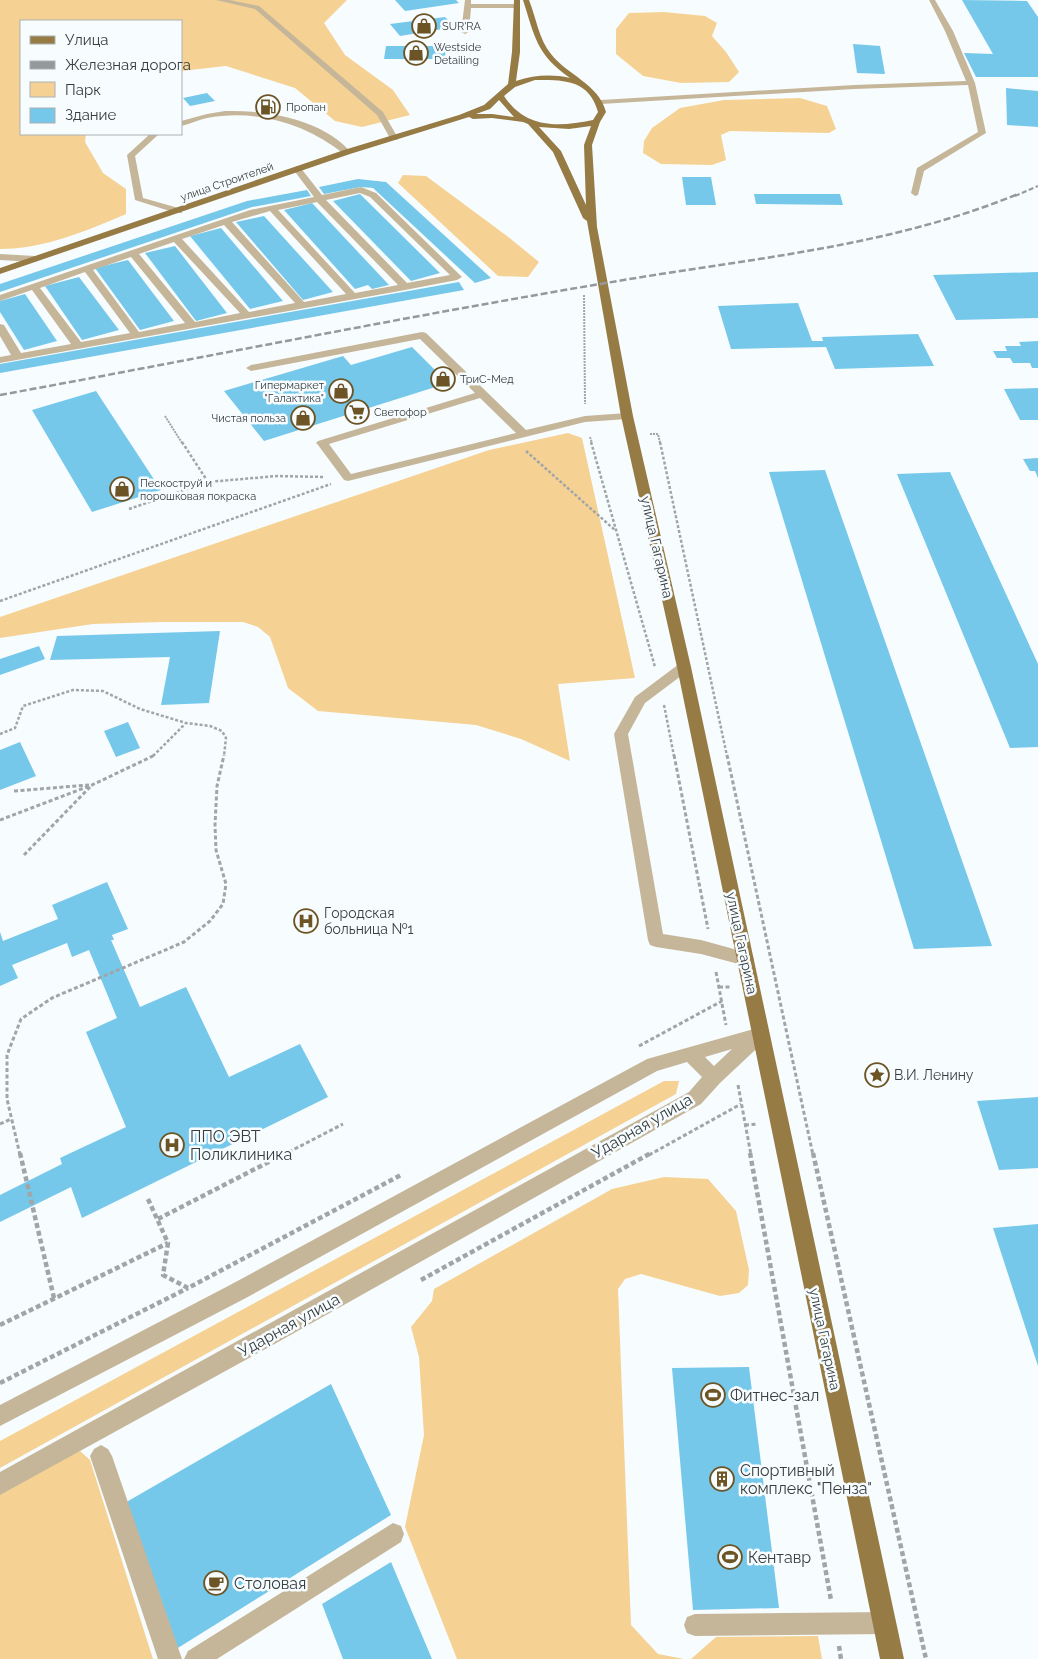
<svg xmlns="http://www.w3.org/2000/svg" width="1038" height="1659" font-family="Raleway,sans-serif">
	<rect width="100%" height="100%" fill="#f7fcff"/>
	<!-- green -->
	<path fill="#f5d293" d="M0,0H347L324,23L345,55L393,90L410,115L362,127L335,121L295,88L226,66L181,71V21H21V134H86L85,142L103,173L126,189V214C86,231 44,249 0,249Z
		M664,12L705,16L717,23L712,36L726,52L739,72L729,82L681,83L643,76L616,54V29L629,13Z
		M800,98L827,106L836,129L829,133L730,131L721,135L726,160L712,165L661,164L643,153L644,141L652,128L680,108L724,100Z
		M403,175L426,176L507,236L539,262L528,277L498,276L398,183Z
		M568,433L582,438L635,678L558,684L570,761L521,739L476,725L318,711L288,688L270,637L258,627L243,622H162L93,624L0,638V617L489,450Z
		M664,1081H679L676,1094L0,1468V1441Z
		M664,1177L708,1179L736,1211L749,1270L748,1285L739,1293L720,1296L641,1274L625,1279L618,1289L631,1625L658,1654L684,1659H457L405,1527L424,1435L419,1357L411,1327L432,1301L434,1289L612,1189Z
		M79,1450L90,1460L153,1659H0V1482Z
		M818,1636L822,1659H691L716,1637Z"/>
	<!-- building -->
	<path fill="#76c8ea" d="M395,0H456L459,3L405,11Z
		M962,0L1027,1L1038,17V77H976L964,53L993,54Z
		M445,17L455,27L400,36L390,24Z
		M853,44L880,46L885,74L857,73Z
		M386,46H446L445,59H384Z
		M1006,88L1038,91V127L1007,125Z
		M207,93L215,101L190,106L183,98Z
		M682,177H711L716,205H686Z
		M358,179L386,182L491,278L475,283L373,188L361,187L324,194L319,187Z
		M307,190L311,196L252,207L0,292V284L247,201Z
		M360,194L440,273L411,281L333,201Z
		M754,194H840L843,205L756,204Z
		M312,203L389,285L372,289L368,285L355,289L284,210Z
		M264,216L333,292L303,300L236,222Z
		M221,228L283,301L250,309L190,236Z
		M175,246L227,313L196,321L145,253Z
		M128,260L174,321L140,330L95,268Z
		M1038,272V318L956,320L933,275Z
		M79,277L119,330L82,340L45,286Z
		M459,282L464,290L0,373V364Z
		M25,294L57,341L24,350L0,312V301Z
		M798,303L812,341H823L822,337L918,334L934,366L835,369L826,347L731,349L718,306Z
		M1038,341V368H1032L1030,363H1013L1010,358H997L993,351H1007L1005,346H1021L1019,342Z
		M412,347L448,383L264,441L224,391L343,356L351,365Z
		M1038,388V420H1020L1004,389Z
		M96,391L161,490L92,512L32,410Z
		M1038,458V478L1035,471H1030L1023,459Z
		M825,470L992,946L914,949L769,472Z
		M950,472L1038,664V747L1010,748L897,474Z
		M220,631L209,703L161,705L170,657L50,660L57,636Z
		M39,646L45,659L0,675V659Z
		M128,722L140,748L116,757L104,731Z
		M20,742L36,776L0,790V750Z
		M107,882L128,929L112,935L114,940H111L140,1007L186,987L229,1077L300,1044L328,1097L82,1218L71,1187L0,1222V1195L62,1164L60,1158L126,1127L86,1032L117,1018L89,950L72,957L67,943L12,965L18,978L0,986V932L3,941L58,919L52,905Z
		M1038,1097V1168L999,1170L977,1101Z
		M1038,1224V1366L993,1228Z
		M749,1367L779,1608L693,1610L672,1368Z
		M331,1384L391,1515L173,1651L123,1504Z
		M391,1562L432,1659H343L322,1604Z"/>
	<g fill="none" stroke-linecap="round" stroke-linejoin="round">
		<!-- path-far3 -->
		<path stroke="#a0a5a7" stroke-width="2" stroke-dasharray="2 1" stroke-linecap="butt" d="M584,295L585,404
			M165,416L182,443
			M650,434H658L660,443
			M590,437L592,443"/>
		<!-- path-far2 -->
		<path stroke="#a0a5a7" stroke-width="2.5" stroke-dasharray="3 2" stroke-linecap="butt" d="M182,442L208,482L277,476L325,477
			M591,442L655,667
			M660,442L727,756
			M526,451L616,531
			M129,509L208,482
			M0,601L331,484
			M664,705L674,756
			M0,734L15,728L23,706L73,690L103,691L140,709L186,723L210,726L222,731L226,738L224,756
			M153,756L185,724"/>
		<!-- path-far1 -->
		<path stroke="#a0a5a7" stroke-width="3" stroke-dasharray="4 2.5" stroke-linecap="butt" d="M674,755L708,929
			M727,755L813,1155
			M14,791L89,785
			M0,820L92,785L155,755
			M24,855L90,787
			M716,972L726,1025
			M719,987H730
			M639,1046L722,1001
			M738,1085L751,1155
			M0,1124L11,1119
			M745,1125L758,1124
			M20,1155L7,1099V1055L21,1019L52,998L184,942L210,921L223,904L226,884L216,850L215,825L217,786L224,755
			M283,1155L343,1124
			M649,1155L741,1104"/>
		<!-- path -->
		<path stroke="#a0a5a7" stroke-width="4.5" stroke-dasharray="5 3" stroke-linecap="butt" d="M20,1153L54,1298
			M750,1153L831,1600
			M813,1153L926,1659
			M148,1199L168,1243L163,1275L188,1288L401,1175
			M158,1219L286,1153
			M421,1280L651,1153
			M0,1325L168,1243
			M0,1383L188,1288
			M839,1646L841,1659"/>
		<!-- minor -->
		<path fill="#c5b69a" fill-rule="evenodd" d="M216,0H230L259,6L383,112L398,138L397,140H391L377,115L255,9Z
			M465,0H471V4H516L520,6L516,8H471L469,32L465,34L461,32Z
			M929,0H935L953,31L975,83L986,133L924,171L918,195L915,196L911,193L917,168L978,132L968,85L854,89L601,104L597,102L601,100L854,85L966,81L945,31Z
			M225,111C268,110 321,119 351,152L344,154C305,123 256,109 207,118C198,120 190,124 181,126V121L207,114Z
			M150,134H159L135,156L143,198L182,209V213H176L135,200L127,155Z
			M297,166L300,167L322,195L361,187L376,193L462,277L457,280L405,290L0,363V357L11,355L0,336V324L4,325L21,353L71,344L32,290L0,301V295L250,210L314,197L293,169ZM360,193L370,197L450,275L407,283L326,200ZM317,202L398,285L355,293L278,210ZM270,211L346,294L304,302L232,222ZM224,225L295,303L249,312L182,239ZM174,242L240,313L195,322L139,254ZM131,257L185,323L139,332L93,270ZM85,272L130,333L81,342L40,288Z
			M0,254L35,256L40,259L35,262L0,260Z
			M422,332L426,333L526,430L585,416L627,413L633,416L627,419L585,422L348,481L344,480L318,445L316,443L318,441L475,393L420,339L251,371L246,368L251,365ZM480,398L516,433L351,474L329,444Z
			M684,662L689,664L691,667L689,670L645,703L628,734L663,934L701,940L752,954L754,959L752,964L746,966L701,954L656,947L650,945L648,940L614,734L635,697L679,664Z
			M761,1027L767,1029L769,1034L767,1039L720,1083L701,1104L271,1346L0,1495V1472L689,1092L702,1077L687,1062L657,1071L244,1299L0,1426V1405L230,1285L647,1059ZM732,1049L714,1066L705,1057Z
			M101,1445L108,1449L112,1456L182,1659H158L90,1456L94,1449Z
			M393,1523L401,1526L404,1534L401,1542L217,1659H184L188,1651Z
			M885,1612L893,1615L896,1623L893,1631L885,1634L695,1636L687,1633L684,1625L687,1617L695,1614Z"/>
		<!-- major -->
		<path fill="#977b45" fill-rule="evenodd" d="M514,0H520V52L516,81C535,75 551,74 570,78C536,54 535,37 523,0H529C536,17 539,40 551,54C568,76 598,83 606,112L600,122L592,145L597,227L633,416L691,667L904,1659H880L677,667L621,416L587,221L583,218L553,152L528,124L523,122L492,118L473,119L469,117L350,154L0,274V268L344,150L459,115L484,105L508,84L512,52ZM535,80C563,80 589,79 598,112L593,120C558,127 526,129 504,96L515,87ZM499,100L514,117L492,114H476L490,109ZM591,126L584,145L586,205L561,151L539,127L569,129Z"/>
		<!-- rail-far1 -->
		<path stroke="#94999c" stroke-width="2" stroke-dasharray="5 2.5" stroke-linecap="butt" d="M1015,196L1038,186"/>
		<!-- rail -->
		<path stroke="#94999c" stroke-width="2.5" stroke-dasharray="7 3" stroke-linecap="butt" d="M0,395C202,358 403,317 606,283C744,259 887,248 1018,194"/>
	</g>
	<!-- icons -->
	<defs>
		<g id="shop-ring" transform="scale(1.25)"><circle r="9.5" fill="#f7fcff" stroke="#6c5424" stroke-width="1.5"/><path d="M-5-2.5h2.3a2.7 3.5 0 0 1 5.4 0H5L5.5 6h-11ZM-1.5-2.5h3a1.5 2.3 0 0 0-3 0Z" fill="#6c5424"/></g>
		<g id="fuel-ring" transform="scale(1.25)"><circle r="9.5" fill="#f7fcff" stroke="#6c5424" stroke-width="1.5"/><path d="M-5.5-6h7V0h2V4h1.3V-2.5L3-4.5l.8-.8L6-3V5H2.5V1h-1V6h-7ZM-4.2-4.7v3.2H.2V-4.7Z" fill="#6c5424"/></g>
		<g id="supermarket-ring" transform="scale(1.25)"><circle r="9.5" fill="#f7fcff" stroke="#6c5424" stroke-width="1.5"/><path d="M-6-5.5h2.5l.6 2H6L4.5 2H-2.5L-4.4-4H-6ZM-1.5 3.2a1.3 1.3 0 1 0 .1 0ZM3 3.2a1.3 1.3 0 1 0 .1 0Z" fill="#6c5424"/></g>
		<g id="hospital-ring" transform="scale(1.25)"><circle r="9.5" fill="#f7fcff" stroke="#6c5424" stroke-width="1.5"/><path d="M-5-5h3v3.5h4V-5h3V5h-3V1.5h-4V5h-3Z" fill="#6c5424"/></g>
		<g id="sight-ring" transform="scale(1.25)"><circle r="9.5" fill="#f7fcff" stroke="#6c5424" stroke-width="1.5"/><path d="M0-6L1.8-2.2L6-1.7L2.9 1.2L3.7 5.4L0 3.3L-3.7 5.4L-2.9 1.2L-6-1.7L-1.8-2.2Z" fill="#6c5424"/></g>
		<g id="stadium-ring" transform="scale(1.25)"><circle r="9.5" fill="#f7fcff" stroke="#6c5424" stroke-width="1.5"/><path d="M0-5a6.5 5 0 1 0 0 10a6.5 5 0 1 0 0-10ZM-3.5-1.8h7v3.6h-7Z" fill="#6c5424"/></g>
		<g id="building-ring" transform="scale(1.25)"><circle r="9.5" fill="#f7fcff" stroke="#6c5424" stroke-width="1.5"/><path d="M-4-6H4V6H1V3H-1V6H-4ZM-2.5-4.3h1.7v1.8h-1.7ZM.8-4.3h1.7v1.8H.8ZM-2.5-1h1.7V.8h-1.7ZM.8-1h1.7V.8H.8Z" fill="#6c5424"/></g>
		<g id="cafe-ring" transform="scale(1.25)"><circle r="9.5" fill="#f7fcff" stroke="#6c5424" stroke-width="1.5"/><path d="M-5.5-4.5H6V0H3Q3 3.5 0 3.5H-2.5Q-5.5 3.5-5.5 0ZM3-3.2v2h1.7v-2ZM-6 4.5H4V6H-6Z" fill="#6c5424"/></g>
	</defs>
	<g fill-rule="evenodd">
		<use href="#shop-ring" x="424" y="26"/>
		<use href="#shop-ring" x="416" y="53"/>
		<use href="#fuel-ring" x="268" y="107"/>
		<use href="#shop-ring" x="443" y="379"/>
		<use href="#shop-ring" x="341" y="391"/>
		<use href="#supermarket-ring" x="357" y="412"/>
		<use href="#shop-ring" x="303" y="418"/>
		<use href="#shop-ring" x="122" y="489"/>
		<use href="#hospital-ring" x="306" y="921"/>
		<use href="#sight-ring" x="877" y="1075"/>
		<use href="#hospital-ring" x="172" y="1145"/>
		<use href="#stadium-ring" x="713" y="1395"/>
		<use href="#building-ring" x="722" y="1479"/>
		<use href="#stadium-ring" x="730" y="1557"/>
		<use href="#cafe-ring" x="216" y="1583"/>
	</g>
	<g text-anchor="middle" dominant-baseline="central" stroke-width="5" stroke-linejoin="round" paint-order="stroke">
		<!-- far-poi labels -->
		<g font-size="11" fill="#383d3f" stroke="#f7fcff" text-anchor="start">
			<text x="442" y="26">SUR'RA</text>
			<text x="434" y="47">Westside<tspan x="434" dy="13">Detailing</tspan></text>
			<text x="286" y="107">Пропан</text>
			<text x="460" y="379">ТриС-Мед</text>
			<text x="324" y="385" text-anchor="end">Гипермаркет<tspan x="324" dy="13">"Галактика"</tspan></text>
			<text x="374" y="412">Светофор</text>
			<text x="286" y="418" text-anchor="end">Чистая польза</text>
			<text x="140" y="483">Пескоструй и<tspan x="140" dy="13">порошковая покраска</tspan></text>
		</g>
		<!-- far-street labels -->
		<g font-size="11" fill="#383d3f" stroke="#f7fcff">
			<text transform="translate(227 182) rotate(-19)">улица Строителей</text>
		</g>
		<!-- street labels -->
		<g font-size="14" fill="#383d3f" stroke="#f7fcff">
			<text transform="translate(657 547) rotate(77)">улица Гагарина</text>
			<text transform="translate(742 943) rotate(78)">улица Гагарина</text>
			<text transform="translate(825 1339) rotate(78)">улица Гагарина</text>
		</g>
		<!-- poi labels -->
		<g font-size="14" fill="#383d3f" stroke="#f7fcff" text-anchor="start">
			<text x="324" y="913">Городская<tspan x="324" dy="16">больница №1</tspan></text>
			<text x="894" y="1075">В.И. Ленину</text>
		</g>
		<!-- near-street labels -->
		<g font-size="16" fill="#383d3f" stroke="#f7fcff">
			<text transform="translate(642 1126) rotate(-30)">Ударная улица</text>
			<text transform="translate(289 1325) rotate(-29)">Ударная улица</text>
		</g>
		<!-- near-poi labels -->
		<g font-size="16" fill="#383d3f" stroke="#f7fcff" text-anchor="start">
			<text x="190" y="1136">ППО ЭВТ<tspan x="190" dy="18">Поликлиника</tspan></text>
			<text x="730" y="1395">Фитнес-зал</text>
			<text x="740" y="1470">Спортивный<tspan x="740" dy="18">комплекс "Пенза"</tspan></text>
			<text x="748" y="1557">Кентавр</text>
			<text x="234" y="1583">Столовая</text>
		</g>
	</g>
	<!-- legend -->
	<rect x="20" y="20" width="162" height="115" fill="#f7fcff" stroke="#abb0b2"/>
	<rect x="30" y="36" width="25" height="8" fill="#977b45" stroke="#abb0b2"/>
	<text x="65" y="45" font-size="15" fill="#383d3f">Улица</text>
	<rect x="30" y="61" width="25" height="8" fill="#94999c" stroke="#abb0b2"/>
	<text x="65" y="70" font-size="15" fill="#383d3f">Железная дорога</text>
	<rect x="30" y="82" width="25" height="15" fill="#f5d293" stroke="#abb0b2"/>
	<text x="65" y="95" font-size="15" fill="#383d3f">Парк</text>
	<rect x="30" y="108" width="25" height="15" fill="#76c8ea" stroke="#abb0b2"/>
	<text x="65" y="120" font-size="15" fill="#383d3f">Здание</text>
</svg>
